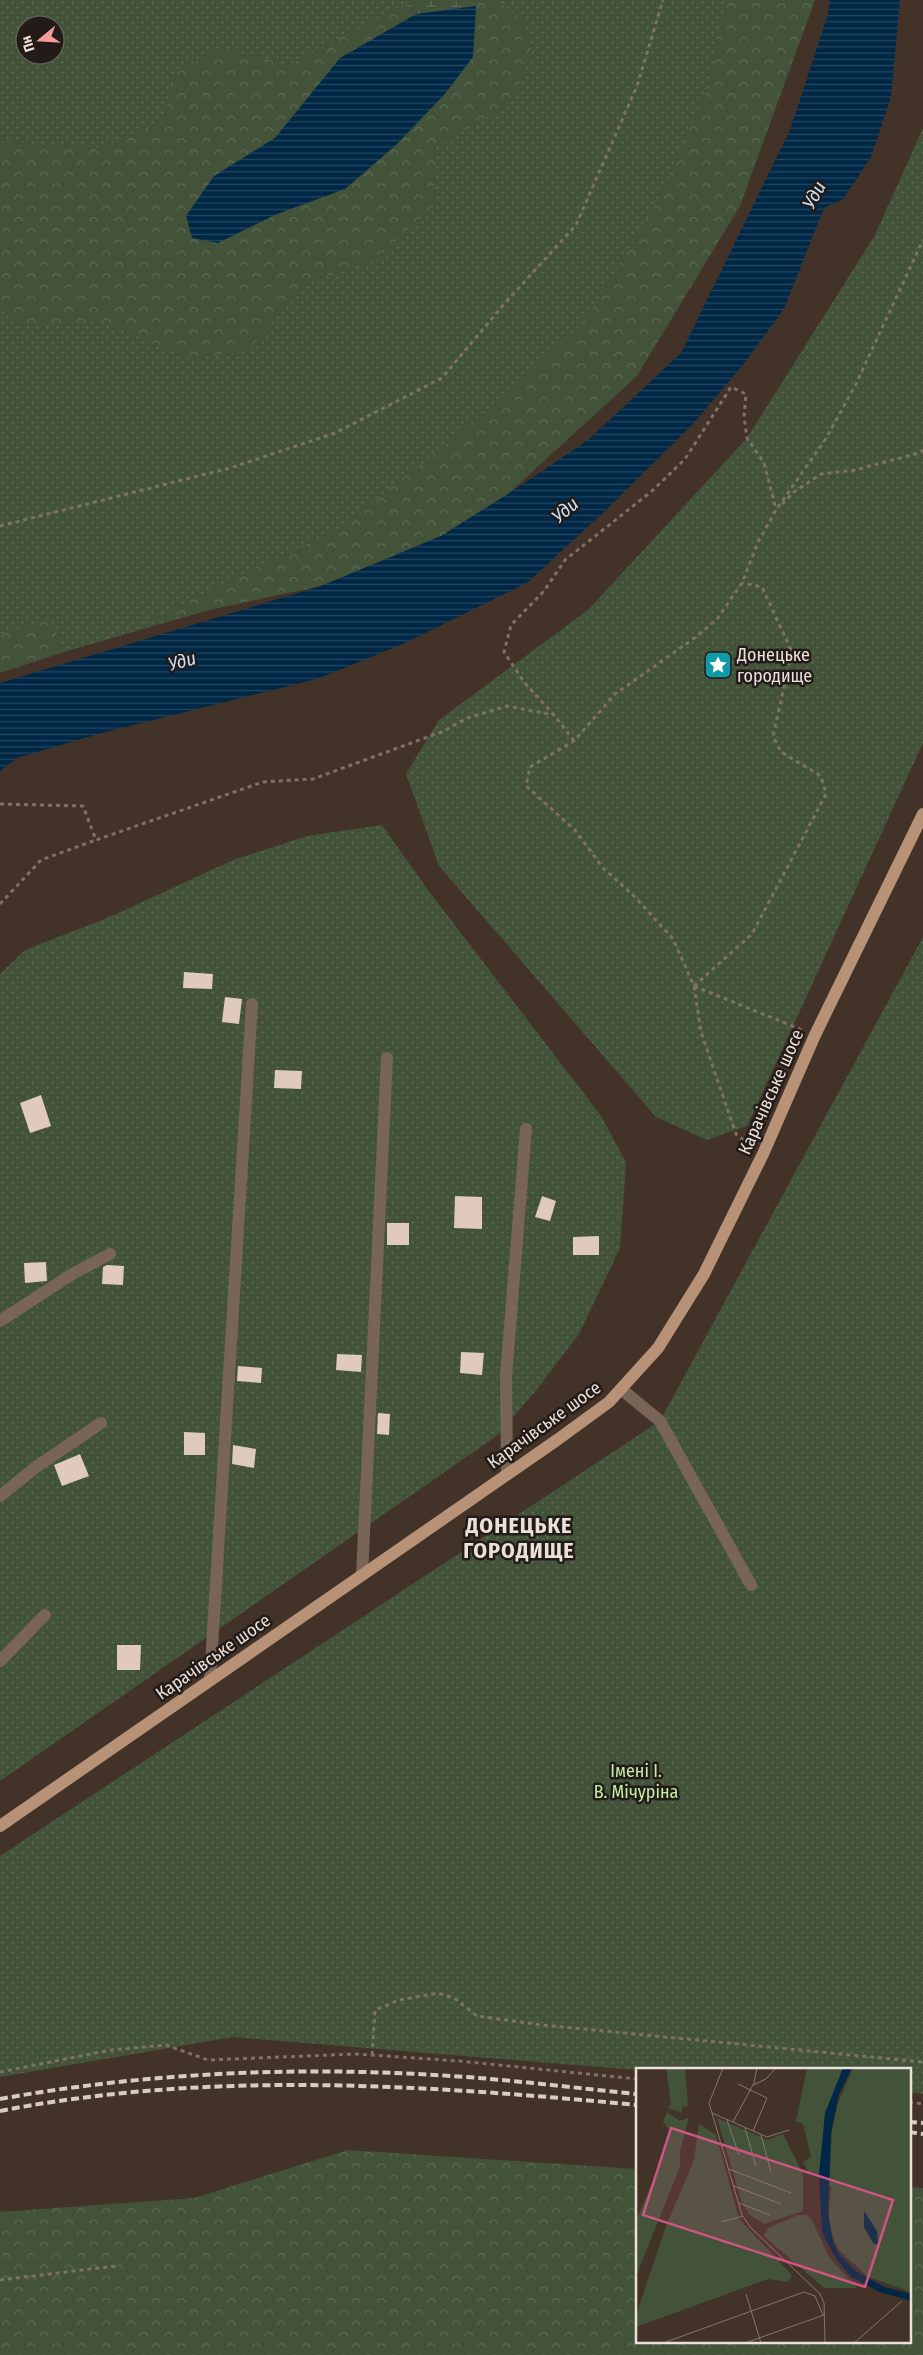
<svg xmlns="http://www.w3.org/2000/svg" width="923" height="2355" font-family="'Fira Sans Condensed',sans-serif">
	<defs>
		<pattern id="grass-dots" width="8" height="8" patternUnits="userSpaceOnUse" patternTransform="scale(1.25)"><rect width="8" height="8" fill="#43533a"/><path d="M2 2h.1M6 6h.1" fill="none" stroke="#5e6b56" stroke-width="1.8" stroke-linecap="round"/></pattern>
		<pattern id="forest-crowns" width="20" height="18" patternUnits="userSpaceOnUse" patternTransform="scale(1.25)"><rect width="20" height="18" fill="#43533a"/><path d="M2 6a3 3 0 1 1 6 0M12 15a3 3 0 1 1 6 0" fill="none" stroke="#5e6b56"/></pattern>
		<pattern id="wetland-marsh" width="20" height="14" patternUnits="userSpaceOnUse" patternTransform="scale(1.25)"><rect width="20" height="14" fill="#43533a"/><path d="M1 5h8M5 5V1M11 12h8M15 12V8" fill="none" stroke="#5e6b56"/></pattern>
		<pattern id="water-rules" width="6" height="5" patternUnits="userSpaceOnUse" patternTransform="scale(1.25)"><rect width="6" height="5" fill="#002846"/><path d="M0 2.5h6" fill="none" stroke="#254760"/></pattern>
	</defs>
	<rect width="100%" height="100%" fill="#423228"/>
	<!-- grass -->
	<path fill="url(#grass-dots)" fill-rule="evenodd" d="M0,0H744L723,107L561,375L322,577L64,652L0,665ZM25,25H55V55H25Z
		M923,128V743L747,1126L707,1140L656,1117L439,866L406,774L439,720L588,610L747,438L875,235Z
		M382,825L428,890L602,1117L626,1163L620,1248L579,1334L534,1393L498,1435L0,1781V974L25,950L112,916L233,860L307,836Z
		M923,937V2094L909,2092V2069L637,2070L233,2037L0,2077V1856L660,1421Z"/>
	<!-- forest -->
	<path fill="url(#forest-crowns)" d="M445,0H497L525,21L532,54L512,102L435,147L434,205L377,259L304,284L248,351L190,359L101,322L14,324L0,300V141L101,148L165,120L172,76L218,48L289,65L404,5Z
		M726,0H815L740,206L637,376L508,494L441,536L321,586L139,625L336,530L460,434L584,322L652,212L709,86Z
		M50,619L64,652L0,673V635Z
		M348,2150L637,2169V2341H909V2187L923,2188V2355H0V2212L194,2198Z"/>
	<!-- wetland -->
	<path fill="url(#wetland-marsh)" d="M406,0H475L467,7L408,18Z"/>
	<!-- water -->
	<path fill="url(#water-rules)" d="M830,0H900L891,97L871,157L843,199L824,208L784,309L746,361L694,423L606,510L527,583L405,643L320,678L102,733L17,758L0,771V683L321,586L441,536L508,494L588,440L681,353L790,130L828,14Z
		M476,6L473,57L444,95L396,145L345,189L277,214L218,243L192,238L186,216L214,176L275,138L340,58L416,14Z"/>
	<!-- building -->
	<path fill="#dfcabd" d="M184,972L213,974L212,989L183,988Z
		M225,997L242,999L239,1024L222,1022Z
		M275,1070L302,1071L301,1089L274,1088Z
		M41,1095L51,1126L30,1133L20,1103Z
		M455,1196L482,1197V1229L454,1228Z
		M542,1196L556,1201L550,1221L535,1217Z
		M387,1223H409V1245H387Z
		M599,1236V1255H573V1237Z
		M46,1262L47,1281L25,1283L24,1263Z
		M107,1265L124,1266L123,1285L102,1284L103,1267Z
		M461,1352L484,1353L482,1375L460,1373Z
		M337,1354L362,1355L361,1372L336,1370Z
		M238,1366L262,1368L261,1383L237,1381Z
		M378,1413L390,1414L389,1435L377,1434Z
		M184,1432L205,1433V1455H184Z
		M233,1445L256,1449L254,1468L232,1464Z
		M80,1454L89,1476L62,1486L54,1465Z
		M117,1645H141L140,1670H117Z"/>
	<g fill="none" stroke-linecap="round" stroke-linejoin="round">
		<!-- path -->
		<path stroke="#7f7068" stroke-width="3" stroke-dasharray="4 4" stroke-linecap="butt" d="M782,504L794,492L821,474L855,470L919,453L923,450
			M0,526L230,468L335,433L442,378L505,303L576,225L637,86L663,0
			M574,741L554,715L524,682L504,652L511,625L544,591L565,560L652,491L685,459L731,387L746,394L744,417L747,438L764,463L776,509
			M0,804L83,806L96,840L263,782L313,779L444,731L467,718L507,706L554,715
			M0,904L41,860L96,840
			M694,986L752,934L826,794L821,776L781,752L773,736L792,652L762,587L742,583
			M694,986L802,1030
			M750,1145L736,1134L701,1032L694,986L673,939L634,896L603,868L575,830L526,786L530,767L574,741L615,694L696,637L717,619L742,583L758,542L776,510L825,440L856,384L923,240
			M372,2055L375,2010L399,2000L438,1993L454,1998L477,2016L542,2025L923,2062
			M0,2072L111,2050L166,2045L208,2060L356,2054L459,2061L637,2079
			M909,2102L923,2104
			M0,2280L115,2266"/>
		<!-- minor -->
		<path stroke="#786557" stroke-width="12" d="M0,1321L74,1273L110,1254
			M621,1389L660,1421L751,1585
			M507,1474L506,1376L526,1129
			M0,1496L36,1467L101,1423
			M362,1575L387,1058
			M0,1661L45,1615
			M210,1680L252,1004"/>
		<!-- major -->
		<path stroke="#b89276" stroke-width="12" d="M0,1826L557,1440L609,1402L658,1348L704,1274L763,1154L815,1035L923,814"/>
		<!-- rail -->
		<path stroke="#d8ccc6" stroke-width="4" stroke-dasharray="8 4" stroke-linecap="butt" d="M0,2099C149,2072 302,2066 452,2076C514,2080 575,2088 637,2094
			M0,2111C210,2070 426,2085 637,2105
			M909,2122L923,2123
			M909,2132L923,2134"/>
	</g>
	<!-- icons -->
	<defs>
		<g id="sight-square" transform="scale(1.4375)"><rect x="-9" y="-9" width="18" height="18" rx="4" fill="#0f9aa8" stroke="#231b17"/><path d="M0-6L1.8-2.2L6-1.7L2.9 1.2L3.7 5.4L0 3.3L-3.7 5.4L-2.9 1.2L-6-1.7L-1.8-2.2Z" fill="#fff"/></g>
	</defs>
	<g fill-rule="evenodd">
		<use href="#sight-square" x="718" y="665"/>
	</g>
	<g text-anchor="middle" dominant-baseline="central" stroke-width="5" stroke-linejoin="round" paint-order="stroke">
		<!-- poi labels -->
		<g font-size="18" fill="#ebe0da" stroke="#231b17" text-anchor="start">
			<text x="737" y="655">Донецьке<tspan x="737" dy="21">городище</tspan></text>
		</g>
		<!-- street labels -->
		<g font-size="18" fill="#ebe0da" stroke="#231b17">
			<text transform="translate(771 1092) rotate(-66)">Карачівське шосе</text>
			<text transform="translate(544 1425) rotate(-36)">Карачівське шосе</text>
			<text transform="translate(213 1657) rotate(-35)">Карачівське шосе</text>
		</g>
		<!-- park labels -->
		<g font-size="18" fill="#c2eca8" stroke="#231b17">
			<text x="636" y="1771">Імені І.<tspan x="636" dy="21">В. Мічуріна</tspan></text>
		</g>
		<!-- water labels -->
		<g font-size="19" font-style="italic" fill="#cae2f9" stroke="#231b17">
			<text transform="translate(814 195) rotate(-61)">Уди</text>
			<text transform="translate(565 510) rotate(-41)">Уди</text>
			<text transform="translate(182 661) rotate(-15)">Уди</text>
		</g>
		<!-- district labels -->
		<g font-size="22" font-weight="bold" letter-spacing="1" fill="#ebe0da" stroke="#231b17">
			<text x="519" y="1525">ДОНЕЦЬКЕ<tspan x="519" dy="25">ГОРОДИЩЕ</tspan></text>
		</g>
	</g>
	<!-- overview -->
	<g transform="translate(636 2068)">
		<rect width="275" height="275" fill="#423228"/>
		<path d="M171,0H208L183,106L173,105L167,94L175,89L167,56L160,53ZM217,0H275V225L225,197L204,174L193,145L202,35ZM81,50L132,72L147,66L167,106V143L128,156L113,146L106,135ZM63,56L80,67L103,151L156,207L152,214L132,211L0,259V247L30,158L58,92ZM162,147H171L176,152L193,189L221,220H188L128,168L132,160Z" fill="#43533a"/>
		<path d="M30,0H49L52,38L46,39V45L32,40L35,36ZM217,0H222L219,7L222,8L211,22L209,19ZM275,18V29L266,27L268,40L258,35L263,21ZM206,34L207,47L204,50L207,55L200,63L205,82L200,85L197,118H193L196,61L202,35ZM31,44L44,53L53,49L44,83V99L0,208V152L22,102L33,62L27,54ZM222,104L244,106L245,110L240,137L246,151L242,158L244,170L239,181L224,167L216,145L226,124L235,121L231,109ZM194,126L197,148L209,177L227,196L275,217V224L232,209L202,181L193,157ZM253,187L269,194L275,187V207L256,198Z" fill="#43533a"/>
		<path d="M257,5H262L265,15L254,37L260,44L270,39L275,31V41L266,51L269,57L263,74L253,75L247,67L243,40ZM185,40L189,45L183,106L173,63ZM265,125L267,134L275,144V195L244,182L242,176L243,170L266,173L259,154L265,140L260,128Z" fill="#43533a"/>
		<path d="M207,0H216L203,26L195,65L192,145L197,174L203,186L220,203L248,219L275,226V233L244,224L215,209L200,191L186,164L183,106L189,45ZM228,143L241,163L242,177L237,175L228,159Z" fill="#002846"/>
		<path fill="none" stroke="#86786f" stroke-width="1" d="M87,0L73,35L106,147L115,160L184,226L188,235L189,275M102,16L131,30L117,63M117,17L130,11L140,0M76,45L131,69L153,62M91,52L103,87M97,54L118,15L121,0M109,60L120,98M125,67L135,104M93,101L155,125M98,118L145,136M103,135L134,147M85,154L107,148M110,226L125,275M27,275L168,224L179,228L187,247M109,275L188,247M218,275L266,233"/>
		<path fill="#ce5481" fill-opacity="0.15" stroke="#ce5481" stroke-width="2.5" d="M35,60L257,132L229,219L7,147Z"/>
		<rect width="275" height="275" fill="none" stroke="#ebe0da" stroke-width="2.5"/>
	</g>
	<!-- north arrow -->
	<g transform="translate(40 40) rotate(252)"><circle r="24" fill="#231b17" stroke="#736a65"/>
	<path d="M0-4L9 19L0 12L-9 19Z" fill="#f59b98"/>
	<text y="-8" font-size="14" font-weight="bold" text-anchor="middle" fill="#ebe0da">Пн</text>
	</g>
</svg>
